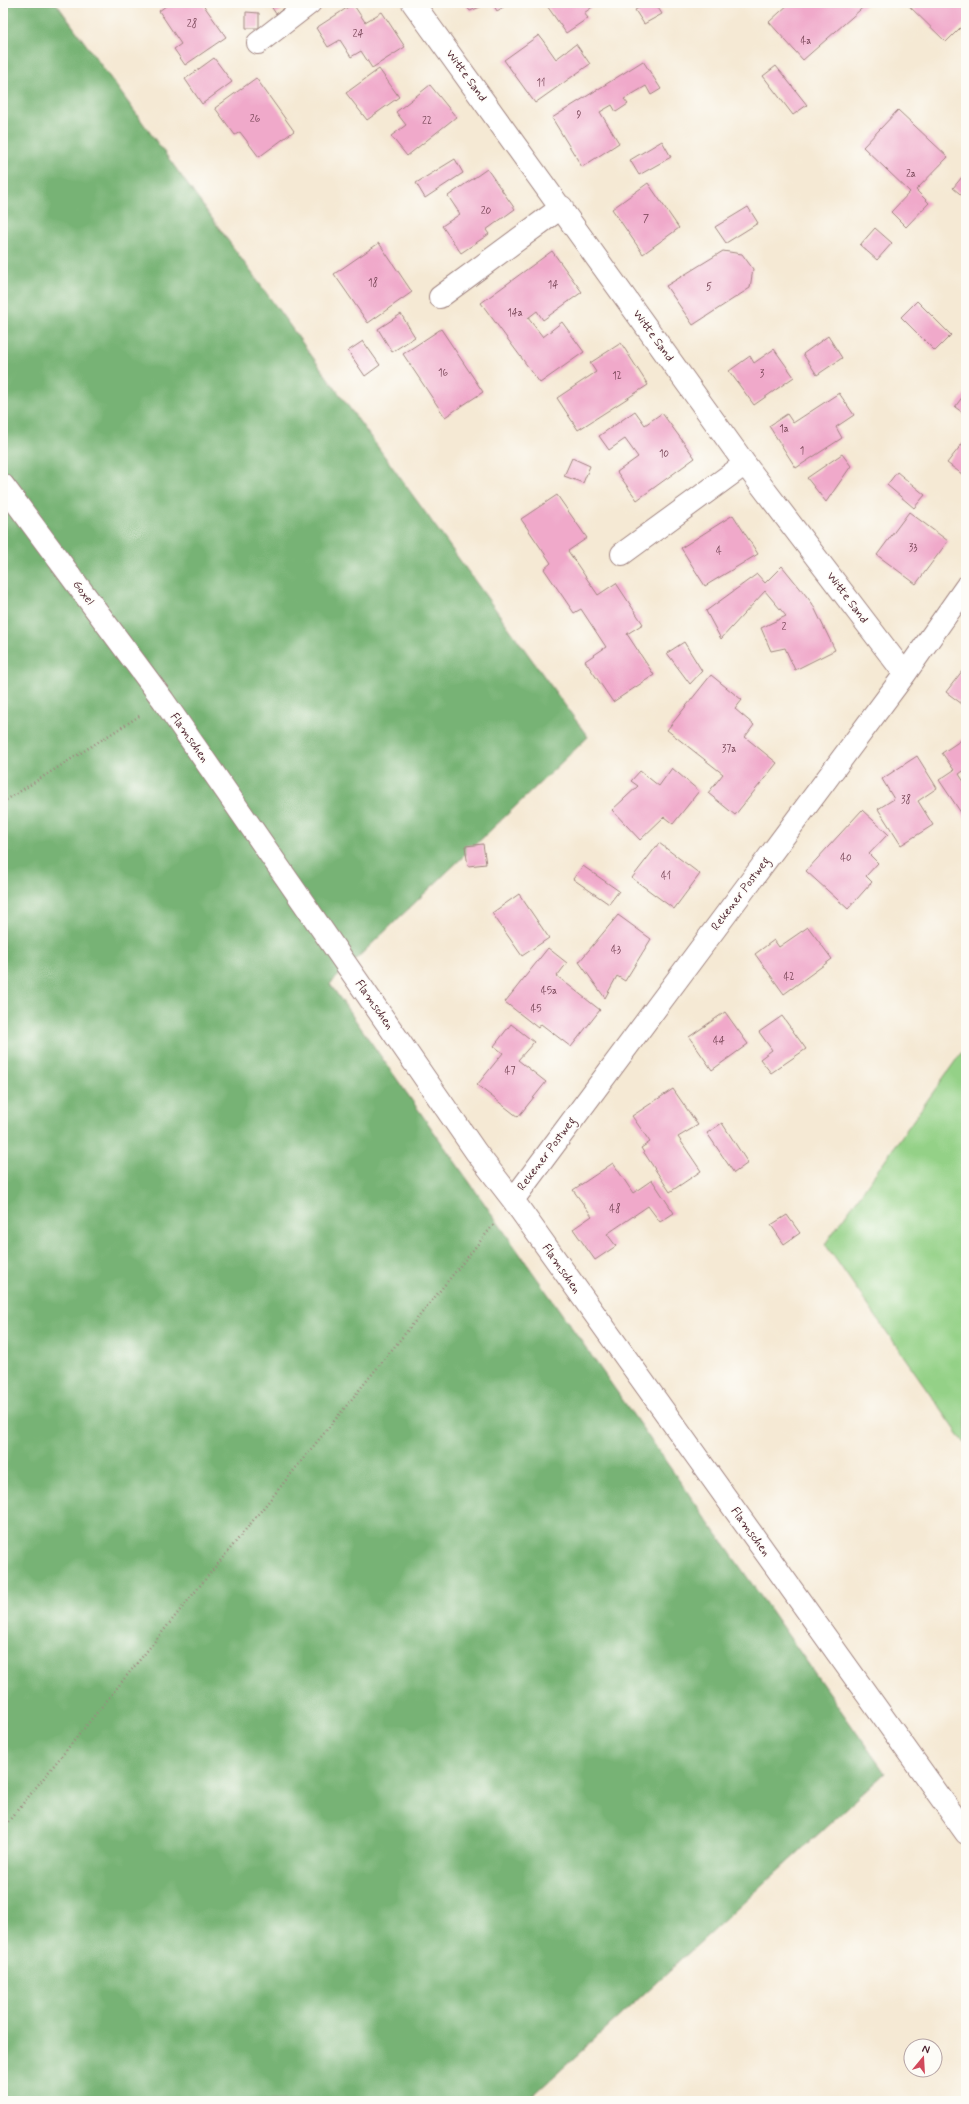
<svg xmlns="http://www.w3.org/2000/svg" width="969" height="2104" font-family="Mynerve,sans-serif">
	<rect width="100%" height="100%" fill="#fdfcf7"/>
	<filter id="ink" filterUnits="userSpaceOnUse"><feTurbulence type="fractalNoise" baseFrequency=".025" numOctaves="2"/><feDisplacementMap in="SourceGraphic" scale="8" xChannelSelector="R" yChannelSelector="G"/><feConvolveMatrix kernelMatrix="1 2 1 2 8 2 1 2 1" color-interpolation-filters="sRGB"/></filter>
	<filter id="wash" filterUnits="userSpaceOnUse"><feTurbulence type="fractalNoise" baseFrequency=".012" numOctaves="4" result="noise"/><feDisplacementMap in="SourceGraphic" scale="16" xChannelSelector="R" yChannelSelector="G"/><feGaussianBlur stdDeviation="0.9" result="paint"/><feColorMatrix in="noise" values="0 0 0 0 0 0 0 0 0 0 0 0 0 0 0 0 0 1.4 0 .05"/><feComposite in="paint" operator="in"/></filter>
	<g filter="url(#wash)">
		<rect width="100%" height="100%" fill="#f5e9d4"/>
		<!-- green -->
		<path fill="#94d187" stroke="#6f7859" d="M966,1046V1445L825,1244Z"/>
		<!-- forest -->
		<path fill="#77b374" stroke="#606950" d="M3,3H56L588,737L330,984L885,1773L527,2101H3Z"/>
		<g id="blocks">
			<!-- building -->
			<path fill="#f0a9ca" d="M170,3H202L226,37L185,65L174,49L181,44L159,11Z
				M269,3H293L276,14Z
				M464,3H490L470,11Z
				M492,3H510L497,11Z
				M545,3H598L584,13L588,18L566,33Z
				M648,3H655L662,14L644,24L635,10Z
				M790,3H868L803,60L769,22Z
				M906,3H966V22L946,42Z
				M353,4L365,22L382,12L405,47L372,68L361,51L351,57L340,40L328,47L316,28Z
				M246,12L259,13V28H246Z
				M539,35L556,59L576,44L590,64L535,103L504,60Z
				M214,58L232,82L202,104L185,79Z
				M643,61L661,89L651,95L646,86L624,99L628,104L616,112L612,105L600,112L619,143L582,167L552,118Z
				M776,66L807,105L793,115L763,76Z
				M379,69L399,97L367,120L346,93Z
				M256,78L294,131L259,157L240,132L235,135L215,108Z
				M430,85L456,117L407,156L391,136L406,125L396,112Z
				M898,110L948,157L916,190L929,203L906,227L891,212L910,192L863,147Z
				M662,141L671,157L639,175L630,160Z
				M455,159L463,173L425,198L416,183Z
				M487,169L515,209L486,230L489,234L461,253L442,226L460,214L448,196Z
				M962,177L966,181L965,198L953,188Z
				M648,183L679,228L643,254L612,209Z
				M748,207L758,223L726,243L715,227Z
				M875,228L892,243L877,260L860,245Z
				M379,243L412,292L368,323L334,274Z
				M552,251L582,292L543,320L537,311L528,318L543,337L562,322L584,352L540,383L481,303Z
				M723,251L742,254L753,269L750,288L693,325L666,286Z
				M917,301L951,335L935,351L901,317Z
				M401,314L415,337L392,352L378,329Z
				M441,329L483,392L445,417L403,354Z
				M828,336L842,358L817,375L803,354Z
				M363,341L380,365L365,376L348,351Z
				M621,343L648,385L578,430L557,398L596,372L590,363Z
				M774,349L794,377L754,405L729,371L750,356L754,363Z
				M966,392V415L955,407Z
				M839,393L854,415L836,427L842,438L796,468L769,426L787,414L793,423Z
				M635,411L645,425L662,413L695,458L637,500L617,472L638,457L625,439L609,450L599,436Z
				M966,439V477L947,463Z
				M842,454L851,466L826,502L807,478Z
				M572,458L590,466L583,483L564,476Z
				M897,472L925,495L914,508L887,485Z
				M557,495L587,538L568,551L598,595L616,583L643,624L627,634L654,675L613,702L585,661L606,647L581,609L574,613L544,569L551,563L521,519Z
				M909,512L948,541L916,584L877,555Z
				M733,515L758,554L705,586L681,548Z
				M782,566L812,603L835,650L795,670L785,648L771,651L761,628L786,616L765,591L721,639L706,611L757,574L765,583Z
				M684,642L702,671L690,684L667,653Z
				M966,666V707L946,692Z
				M711,675L742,700L735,709L754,725L745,737L777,763L735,815L708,793L723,774L667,730Z
				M966,737V769L959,774L966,785V820L939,780L954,770L942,753Z
				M917,756L937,788L918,801L933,825L901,845L878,809L894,799L882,779Z
				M672,768L699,791L673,824L664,817L640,840L612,810L638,786L631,781L640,771L659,786Z
				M862,810L888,834L869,854L878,863L866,876L872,882L848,909L806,871Z
				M659,843L700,874L674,909L632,878Z
				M483,844L486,864L468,866L465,846Z
				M583,866L619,891L609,904L573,879Z
				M519,894L549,938L522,956L492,913Z
				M618,915L651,939L625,981L617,976L605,998L579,962Z
				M808,927L832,959L784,994L755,954L774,940L779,947Z
				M548,948L567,963L557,976L600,1010L571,1047L541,1024L538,1028L505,1002Z
				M725,1012L748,1044L712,1070L689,1037Z
				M782,1016L806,1049L771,1073L760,1059L772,1050L759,1032Z
				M511,1024L534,1042L518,1060L546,1082L518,1117L477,1085L503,1053L494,1046Z
				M673,1089L698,1125L678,1137L701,1171L670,1192L641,1148L650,1142L632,1116Z
				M722,1123L748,1163L734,1173L707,1133Z
				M613,1163L633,1193L652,1180L674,1213L660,1222L648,1206L607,1234L616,1246L595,1260L573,1229L592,1216L573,1190Z
				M787,1215L800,1233L784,1244L771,1225Z"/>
		</g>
	</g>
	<g filter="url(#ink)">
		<use href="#blocks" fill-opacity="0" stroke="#a08480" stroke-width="1"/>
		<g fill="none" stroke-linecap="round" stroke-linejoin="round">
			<!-- street casing -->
			<g stroke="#a08480" stroke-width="24">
				<path id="street" d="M413,3L745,464L905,674
					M258,43L310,3
					M440,297L562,207
					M3,485L163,700L476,1152L513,1200L966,1833
					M622,554L745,464
					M513,1200L905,674L966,587"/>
			</g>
			<!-- path -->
			<path stroke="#a08480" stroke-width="2.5" stroke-dasharray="1 3" stroke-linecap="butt" d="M3,802L141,715
				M3,1828L495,1223"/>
			<!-- street -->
			<use href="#street" stroke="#fff" stroke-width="22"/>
		</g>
	</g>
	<g text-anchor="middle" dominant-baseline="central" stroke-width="3" stroke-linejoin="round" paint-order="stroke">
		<!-- number labels -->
		<g font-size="10" fill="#744253">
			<text x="192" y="24">28</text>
			<text x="358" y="34">24</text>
			<text x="806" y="41">4a</text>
			<text x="541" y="83">11</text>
			<text x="579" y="115">9</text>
			<text x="255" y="119">26</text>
			<text x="427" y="121">22</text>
			<text x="911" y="174">2a</text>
			<text x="486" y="211">20</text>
			<text x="646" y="219">7</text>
			<text x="373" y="283">18</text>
			<text x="553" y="285">14</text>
			<text x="709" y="287">5</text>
			<text x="515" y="313">14a</text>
			<text x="443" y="373">16</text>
			<text x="762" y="374">3</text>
			<text x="617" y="376">12</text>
			<text x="784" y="429">1a</text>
			<text x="802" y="451">1</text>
			<text x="664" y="454">10</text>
			<text x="913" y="548">33</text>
			<text x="719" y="551">4</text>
			<text x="784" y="627">2</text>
			<text x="729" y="749">37a</text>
			<text x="906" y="800">38</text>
			<text x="846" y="858">40</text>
			<text x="666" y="876">41</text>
			<text x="616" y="950">43</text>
			<text x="789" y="977">42</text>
			<text x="549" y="991">45a</text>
			<text x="536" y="1009">45</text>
			<text x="719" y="1041">44</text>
			<text x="510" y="1071">47</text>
			<text x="615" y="1209">48</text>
		</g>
		<!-- street labels -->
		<g font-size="12" fill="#4a1f2b" stroke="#fdfcf7">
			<text transform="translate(466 76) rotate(54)">Witte Sand</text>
			<text transform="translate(653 336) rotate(54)">Witte Sand</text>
			<text transform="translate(83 593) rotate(53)">Goxel</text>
			<text transform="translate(847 598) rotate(53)">Witte Sand</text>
			<text transform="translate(189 738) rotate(55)">Flamschen</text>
			<text transform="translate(741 894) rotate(-53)">Rekener Postweg</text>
			<text transform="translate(374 1005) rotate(55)">Flamschen</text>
			<text transform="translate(547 1154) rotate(-53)">Rekener Postweg</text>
			<text transform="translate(561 1269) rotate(55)">Flamschen</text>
			<text transform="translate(750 1532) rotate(54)">Flamschen</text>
		</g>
	</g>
	<!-- margin -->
	<rect width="969" height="2104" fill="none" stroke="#fdfcf7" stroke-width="16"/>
	<!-- north arrow -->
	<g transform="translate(923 2058) rotate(18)"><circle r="19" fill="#fdfcf7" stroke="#b5a4a5"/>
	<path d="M0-3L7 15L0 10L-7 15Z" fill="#d1495b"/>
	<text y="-6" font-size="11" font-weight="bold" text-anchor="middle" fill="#4a1f2b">N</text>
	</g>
</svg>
